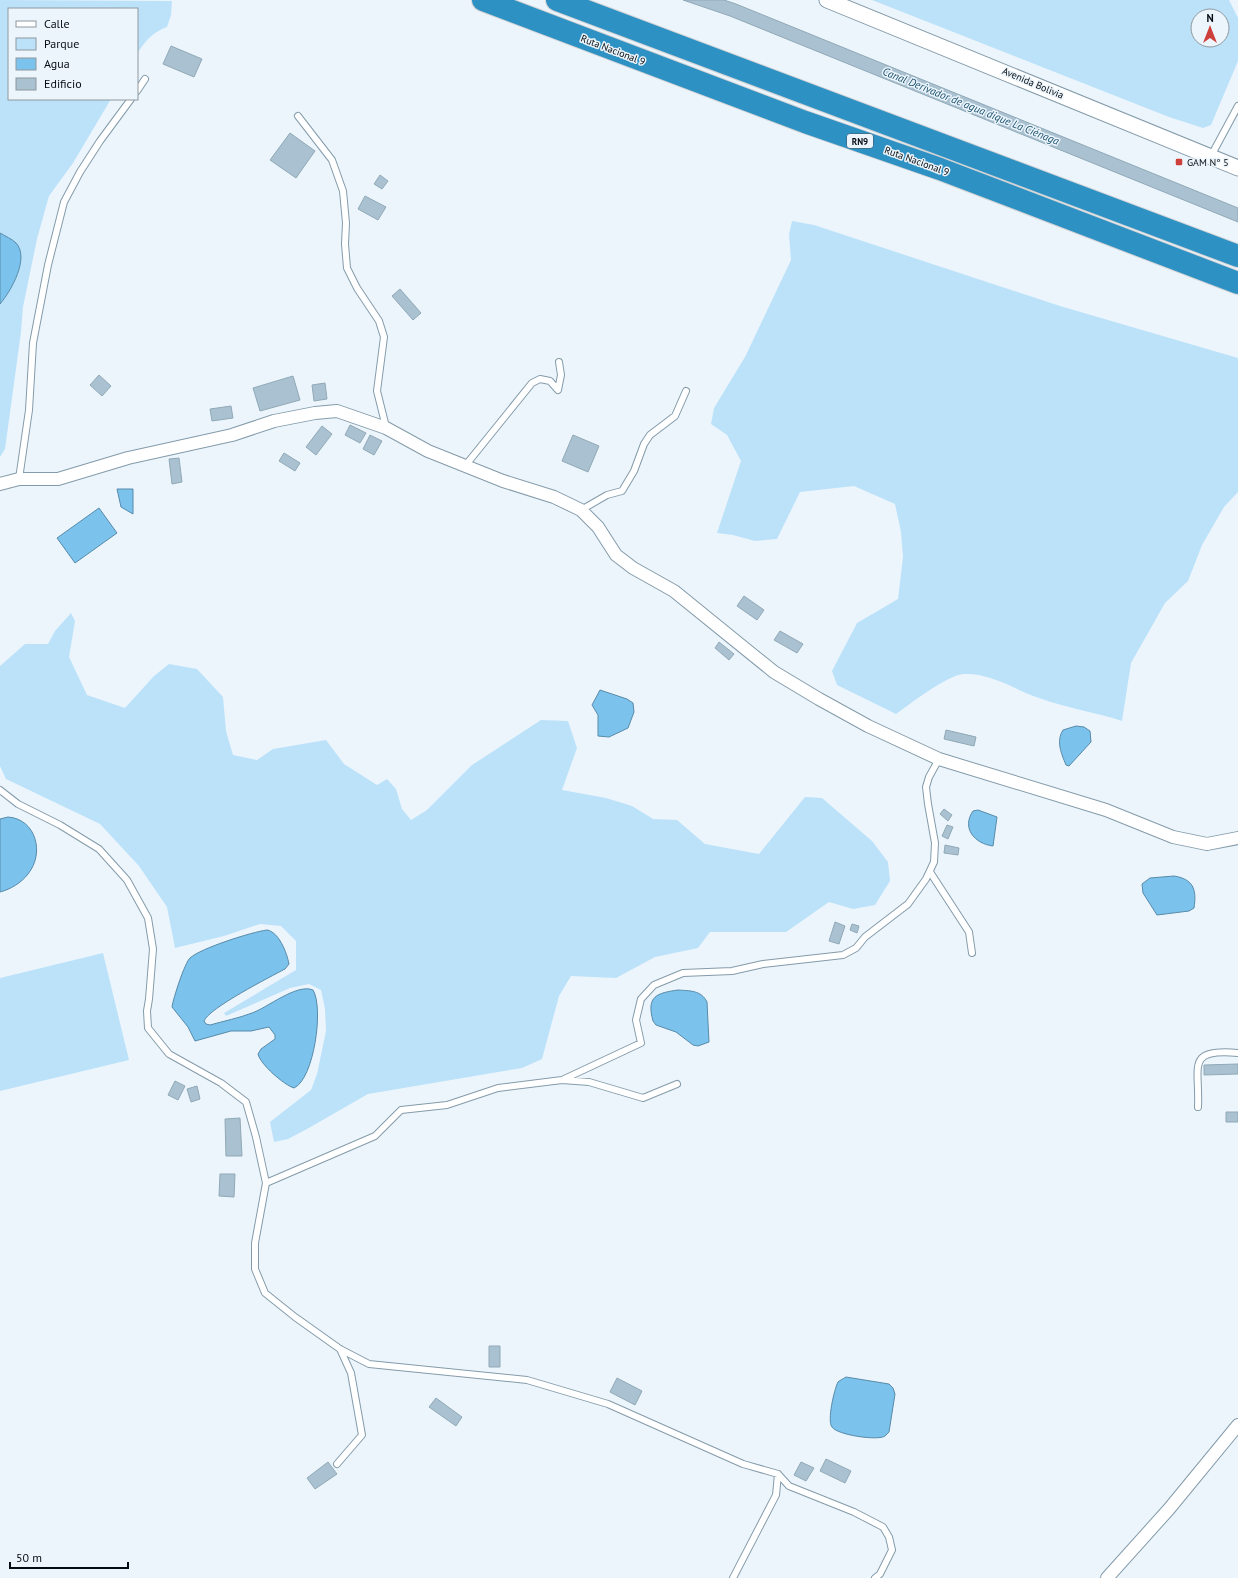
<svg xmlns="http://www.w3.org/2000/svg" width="1238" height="1578" font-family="'PT Sans',sans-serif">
	<rect width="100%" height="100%" fill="#ecf5fc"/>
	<!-- green -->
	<path fill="#bce2fa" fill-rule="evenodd" d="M0,0L172,1L171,15L167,27C153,32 145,41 137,54V9H9V99H111L73,163L49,196L37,239L23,307L21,332L5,449L0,457Z
		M872,0H1229L1238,18V61L1211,125L1203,128L1169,117ZM1198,16H1222V40H1198Z
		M792,221L814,225L1060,306L1238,358V492L1224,507L1202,545L1188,581L1165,603L1131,663L1122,721C1095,712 1066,708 1039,698C1015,690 992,673 964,674C947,675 910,704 896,714L837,685L832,671L857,623L898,599L903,557L901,532L895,504L854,486L800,492L777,539L755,541L733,535L717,533L741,461L727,435L711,424L714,408L745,357L791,260L789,234Z
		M71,613L75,621L69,657L87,695L125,708L154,676L169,664L197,669L223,697L226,731L233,755L257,760L273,749L326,740L344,764L377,785L387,779L396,789L402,809L411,820L427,810L472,765L541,720L568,721L577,748L562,790L606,798L632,806L653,819L677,820L705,844L759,854L805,797L822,798L872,841L888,862L890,881L875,905L853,909L829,902L786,932H710L698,948L655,957L616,978L571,976L559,996L542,1059L522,1068L368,1094L307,1129L288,1139L274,1142L270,1122L311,1090L317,1074L326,1031L325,1009L321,990L309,984L290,988L226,1016L224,1013L296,970V941L281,926L260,924L224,936L175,948L167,907L139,866L100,824L6,779L0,766V666L25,644H48L55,631Z
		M103,953L129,1060L0,1091V978Z"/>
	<!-- water -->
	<path fill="#7bc2ec" stroke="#588baa" d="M0,233C5,236 12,239 16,243C30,258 11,291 0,304Z
		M117,489H133V514L121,507Z
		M99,508L117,533L75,563L57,538Z
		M600,690L627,699L633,703L634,712L628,728L609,737L598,736V715L592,705Z
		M1076,726L1084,727L1090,731L1091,742L1069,766L1066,765C1061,753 1056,741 1063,730Z
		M978,810L997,817L993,846C975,844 961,828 973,811Z
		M8,817C36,819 45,853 28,874C21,883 11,889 0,892V819Z
		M1174,876C1193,879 1197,889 1194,908L1189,911L1157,915L1143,893L1142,884L1150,878Z
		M267,930C279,932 287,953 289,964L285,969C270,977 209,1008 204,1021L206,1024L210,1025C224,1021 239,1018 252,1013C267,1008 297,983 313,990C324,1008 314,1079 294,1088C284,1085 260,1064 258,1054L261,1049L275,1039V1035L269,1027L251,1031H231L195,1041L188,1027L172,1007C173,999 185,962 190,958C201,948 252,932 267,930Z
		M678,990C690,991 701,990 707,1002L709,1042L698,1046L693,1045L676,1032L656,1025L653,1021C646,996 657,993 678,990Z
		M846,1377L889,1384L893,1388L895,1394L889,1432L885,1436C878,1441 837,1435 832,1427C827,1421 834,1390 838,1382C840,1380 843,1379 846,1377Z"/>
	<!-- building -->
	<path fill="#a9c1d0" stroke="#91a9b7" d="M683,0H724L736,4L1238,208V222L730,16Z
		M171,46L202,59L194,77L163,64Z
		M290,133L315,151L296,178L270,160Z
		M380,175L388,181L382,189L374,184Z
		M365,196L386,207L378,220L358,209Z
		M400,289L421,313L413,320L392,296Z
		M99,375L111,386L102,396L90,385Z
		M293,376L300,400L260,411L253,388Z
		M325,383L327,399L314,401L312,385Z
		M231,406L233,418L212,421L210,409Z
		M350,425L366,433L360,443L345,435Z
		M322,426L332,434L316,455L306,447Z
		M370,435L382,441L374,455L363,449Z
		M573,435L599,446L588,472L562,461Z
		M284,453L300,463L295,471L279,461Z
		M179,458L182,482L172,484L169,459Z
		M744,596L764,610L757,620L737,606Z
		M780,631L803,644L797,653L774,640Z
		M719,642L734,654L729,660L715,648Z
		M946,730L976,737L974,746L944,739Z
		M944,809L952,815L948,821L940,814Z
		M947,825L953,827L948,839L942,836Z
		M945,845L959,848L958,855L944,853Z
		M835,922L845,926L839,944L829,941Z
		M852,924L859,926L857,933L850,930Z
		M1238,1064V1074L1204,1075V1065Z
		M175,1081L185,1086L178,1100L168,1095Z
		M197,1086L200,1099L191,1102L187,1089Z
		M1226,1112H1238V1122H1226Z
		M240,1118L242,1156H226L225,1119Z
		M220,1174H235L234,1197L219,1196Z
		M489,1346H500V1367H489Z
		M617,1378L642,1391L635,1405L610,1392Z
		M436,1398L462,1417L456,1426L429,1407Z
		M826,1459L851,1471L845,1483L820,1471Z
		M328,1462L337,1474L315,1489L307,1478Z
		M801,1462L814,1468L806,1481L794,1475Z"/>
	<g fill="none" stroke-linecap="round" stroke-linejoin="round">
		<!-- service casing -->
		<g stroke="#849baa" stroke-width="8">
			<path id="service" d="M137,91L145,79
				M298,116L332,160L343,191L346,223L345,244L347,268L357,288L379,321L384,337L377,391L386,427
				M1211,156L1238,106
				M465,466L532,383L540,379L550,381L558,390L561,375L559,362
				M19,479L29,410L33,343L48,265L64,202L80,172L100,141L131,99
				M581,510L607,495L622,491L634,471L644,444L650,435L675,416L686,391
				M0,790L18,804L60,825L99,849L127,880L148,918L153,949L149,999L147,1011L148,1028L169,1054L221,1083L246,1102L256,1137L266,1183L255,1243V1269L265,1293L295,1317L340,1349L369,1364L527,1380L608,1404L743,1464L778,1474L789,1486L854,1512L883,1527L889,1537L892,1550L880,1574L875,1578
				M930,872L969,932L972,953
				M562,1080L641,1043L636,1020L641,999L654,985L683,973L732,971L763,964L843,955L856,948L865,937L908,904L926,879L934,862L935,843L928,804L926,787L929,777L939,759
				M1198,1107C1200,1067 1185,1048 1238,1053
				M266,1183L375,1136L401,1110L447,1105L498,1088L562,1080L589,1082L643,1098L677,1084
				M337,1464L362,1435L351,1373L340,1349
				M733,1578L776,1495L778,1474"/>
		</g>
		<!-- minor casing -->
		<g stroke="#849baa" stroke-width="14">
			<path id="minor" d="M0,484L19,479H58L128,458L232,435L274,421L315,413L337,411L386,428L428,451L503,481L554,497L581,510L598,527L616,555L633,568L674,591L774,672L819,699L868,726L939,759L1106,810L1173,837L1207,844L1238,838
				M1107,1578L1169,1509L1238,1425"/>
		</g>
		<!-- tertiary casing -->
		<g stroke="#849baa" stroke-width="17">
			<path id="tertiary" d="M827,0L1238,168"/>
		</g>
		<!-- motorway casing -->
		<g stroke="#d2d3d4" stroke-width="24">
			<path id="motorway" d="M483,0L805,122L940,169L1238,283
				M557,0L1238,256"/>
		</g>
		<!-- service -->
		<use href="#service" stroke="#fff" stroke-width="6"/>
		<!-- minor -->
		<use href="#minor" stroke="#fff" stroke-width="12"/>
		<!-- tertiary -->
		<use href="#tertiary" stroke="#fff" stroke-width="15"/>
		<!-- motorway -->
		<use href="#motorway" stroke="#2e91c4" stroke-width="22"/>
	</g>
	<!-- markers -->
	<rect fill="#ce3f3b" stroke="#ecf5fc" stroke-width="1.5" x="1175" y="158" width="8" height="8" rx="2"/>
	<g text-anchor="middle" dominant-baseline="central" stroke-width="3" stroke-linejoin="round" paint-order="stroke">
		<!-- shield labels -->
		<rect fill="#ecf5fc" stroke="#4a5258" stroke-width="1" x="847" y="134" width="26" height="14" rx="3"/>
		<g font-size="9" font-weight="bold" fill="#050c11">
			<text x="860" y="141">RN9</text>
		</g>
		<!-- street labels -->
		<g font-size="10" fill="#050c11" stroke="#ecf5fc">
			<text transform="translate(613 50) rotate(21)">Ruta Nacional 9</text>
			<text transform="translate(1033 83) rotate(23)">Avenida Bolivia</text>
			<text transform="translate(917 161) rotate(20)">Ruta Nacional 9</text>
		</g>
		<!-- poi labels -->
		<g font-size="10" fill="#050c11" stroke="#ecf5fc" text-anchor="start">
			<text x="1187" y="162">GAM N° 5</text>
		</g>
		<!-- water labels -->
		<g font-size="11" font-style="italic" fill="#1a516e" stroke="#ecf5fc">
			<text transform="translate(971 106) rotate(22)">Canal Derivador de agua dique La Ciénaga</text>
		</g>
	</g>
	<!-- legend -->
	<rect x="8" y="8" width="130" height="92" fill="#ecf5fc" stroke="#90989e"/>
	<rect x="16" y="21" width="20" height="6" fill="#ffffff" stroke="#90989e"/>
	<text x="44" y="28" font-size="12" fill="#050c11">Calle</text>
	<rect x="16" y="38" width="20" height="12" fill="#bce2fa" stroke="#90989e"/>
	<text x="44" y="48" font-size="12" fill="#050c11">Parque</text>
	<rect x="16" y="58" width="20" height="12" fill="#7bc2ec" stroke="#90989e"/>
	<text x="44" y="68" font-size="12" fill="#050c11">Agua</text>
	<rect x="16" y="78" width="20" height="12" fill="#a9c1d0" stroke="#90989e"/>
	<text x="44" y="88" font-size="12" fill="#050c11">Edificio</text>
	<!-- north arrow -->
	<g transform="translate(1210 28)"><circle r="19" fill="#ecf5fc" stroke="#90989e"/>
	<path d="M0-3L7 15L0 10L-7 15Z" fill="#ce3f3b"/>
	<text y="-6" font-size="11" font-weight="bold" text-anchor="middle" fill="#050c11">N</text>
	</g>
	<!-- scale -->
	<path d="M10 1562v6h118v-6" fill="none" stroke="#050c11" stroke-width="2"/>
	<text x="16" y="1562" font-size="12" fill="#050c11" stroke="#ecf5fc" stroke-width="3" paint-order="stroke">50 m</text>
</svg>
